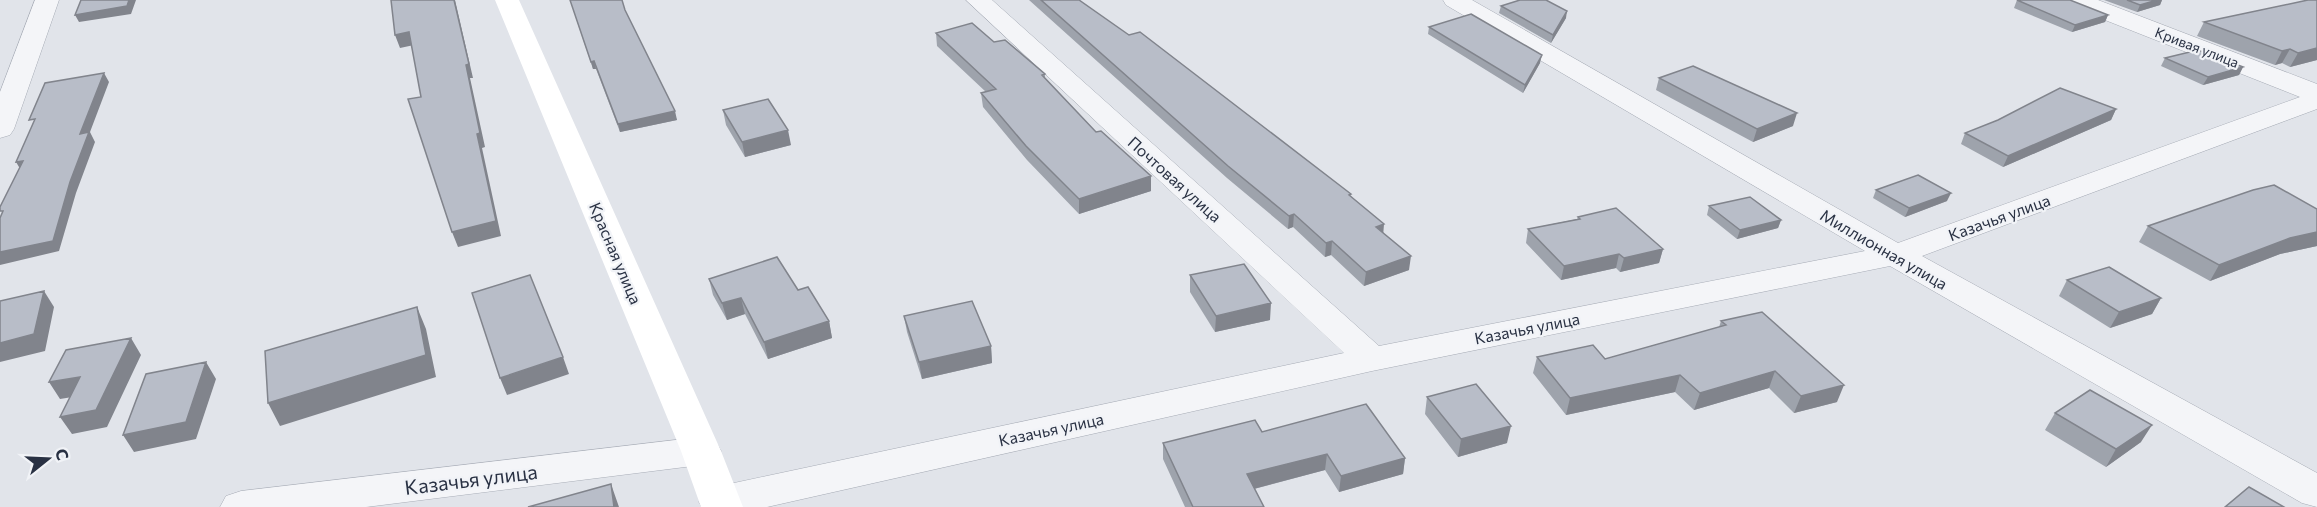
<svg xmlns="http://www.w3.org/2000/svg" width="2317" height="507" font-family="Commissioner,sans-serif">
	<rect width="100%" height="100%" fill="#e1e4ea"/>
	<g fill="none" stroke-linecap="round" stroke-linejoin="round">
		<!-- street casing -->
		<g stroke="#a6abb5" stroke-width="1">
			<path id="street" d="M35,0H59L14,129L10,135L0,138V92Z
				M966,0H992L1379,346L1865,251L1446,5L1443,0H1472L1898,243L2300,97L2067,5L2064,0H2098L2317,84V109L1922,256L2317,473V507L2302,503L1890,266L1372,371L767,507H702L699,502L705,491L720,486L1344,353Z
				M701,437L715,441L721,451L715,461L701,465L366,507H220L226,496L241,491Z"/>
		</g>
		<!-- street -->
		<use href="#street" fill="#f4f5f8" fill-rule="evenodd"/>
		<!-- secondary -->
		<path fill="#fff" fill-rule="evenodd" d="M495,0H519L721,451L743,507H701L681,451Z"/>
	</g>
	<!-- wall -->
	<path fill="#9ea3ac" d="M570,0L625,10L677,120L620,132L596,69H593Z
		M1029,0H1079L1351,196L1383,233L1409,270L1364,286L1331,255L1325,257L1293,227L1288,229L1227,178Z
		M2017,0L2108,15L2105,22L2072,32L2014,8Z
		M2104,0H2162L2160,5L2137,12Z
		M2308,0L2317,60L2290,67L2282,63L2275,65L2197,36L2204,22Z
		M1501,6L1566,18L1551,43L1499,13Z
		M1429,27L1540,63L1523,93L1428,34Z
		M936,33L994,42L1045,74V79L1096,132L1151,176V191L1079,214L1027,160L983,107L981,93L986,92L937,46Z
		M2165,58L2243,67L2239,75L2203,85L2161,66Z
		M1659,78L1793,126L1753,142L1656,90Z
		M2116,109L2111,120L2003,167L1961,144L1965,133Z
		M723,110L791,145L745,157L726,125Z
		M1876,190L1947,201L1905,217L1873,198Z
		M1709,206L1781,220L1778,228L1737,239L1707,215Z
		M2317,209V246L2280,254L2210,281L2139,242L2148,226Z
		M1578,217L1663,249L1659,263L1620,272L1616,268L1561,280L1526,243L1528,229L1577,219Z
		M1190,275L1270,320L1215,332L1190,292Z
		M709,279L798,290L829,321L832,338L768,359L745,314L727,320L713,295Z
		M2067,280L2161,298L2152,314L2110,328L2059,296Z
		M904,316L991,346L992,363L922,379L907,332Z
		M1721,321L1837,402L1794,413L1769,388L1694,410L1675,392L1566,415L1533,373L1537,357L1605,359L1719,327Z
		M1427,397L1507,443L1458,457L1425,414Z
		M2055,413L2141,442L2106,467L2045,430Z
		M1163,443L1405,458L1403,474L1339,492L1325,470L1254,489L1264,507H1185L1163,459Z"/>
	<!-- shaded-wall -->
	<path fill="#81848c" d="M129,0H136L131,14L79,22L75,15Z
		M454,0H455L473,78H470L485,147L482,148L501,236L458,247L452,232L477,134Z
		M2157,0H2162L2160,5L2137,12L2140,5Z
		M1567,11L1566,18L1551,43L1553,35Z
		M2108,15L2105,22L2072,32L2075,25Z
		M409,32L414,45L400,48L395,35Z
		M2317,48V60L2290,67L2298,53Z
		M2290,49L2282,63L2275,65L2282,51Z
		M1542,55L1540,63L1523,93L1525,85Z
		M594,61L596,69H593L591,62Z
		M2243,67L2239,75L2203,85L2208,77Z
		M104,73L109,82L90,132L95,142L76,193L59,251L0,265V252L80,134Z
		M2116,109L2111,120L2003,167L2008,156Z
		M675,111L677,120L620,132L618,124Z
		M1797,113L1793,126L1753,142L1757,129Z
		M788,130L791,145L745,157L742,142Z
		M23,161L22,172L16,162Z
		M1151,176V191L1079,214V199Z
		M1951,193L1947,201L1905,217L1909,208Z
		M1294,214L1293,227L1288,229L1289,216Z
		M1781,220L1778,228L1737,239L1740,230Z
		M1384,224L1383,237L1376,227Z
		M2317,232V246L2280,254L2210,281L2219,265L2290,238Z
		M1332,241L1331,255L1325,257L1326,243Z
		M1663,249L1659,263L1620,272L1624,258Z
		M1619,254L1616,268L1561,280L1564,266Z
		M1411,256L1409,270L1364,286L1366,272Z
		M44,291L54,307L45,351L0,362V343Z
		M741,298L745,314L727,320L722,303Z
		M2161,298L2152,314L2110,328L2119,312Z
		M1271,303L1270,320L1215,332L1216,316Z
		M417,307L426,329L436,377L280,426L268,403Z
		M829,321L832,338L768,359L764,342Z
		M131,338L141,355L107,427L72,434L60,417Z
		M991,346L992,363L922,379L919,362Z
		M563,357L569,374L507,395L500,378Z
		M206,362L216,379L196,439L134,452L123,435Z
		M1775,371L1769,388L1694,410L1700,393Z
		M1680,375L1675,392L1566,415L1570,398Z
		M80,377L91,394L60,399L49,382Z
		M1844,385L1837,402L1794,413L1801,396Z
		M2152,425L2141,442L2106,467L2116,449Z
		M1511,426L1507,443L1458,457L1461,439Z
		M1327,454L1325,470L1246,491L1247,474Z
		M1405,458L1403,474L1339,492L1341,476Z
		M611,484L619,507H614Z"/>
	<!-- building -->
	<path fill="#b8bdc8" stroke="#81848c" stroke-width="1.5" d="M81,0H129L127,6L75,15Z
		M391,0H454L469,64L466,65L480,133L477,134L496,221L452,232L408,99L421,97L409,32L395,35Z
		M570,0H622L625,10L675,111L618,124L594,61L591,62Z
		M1041,0H1079L1129,35L1140,32L1351,194L1349,195L1384,224L1376,227L1411,256L1366,272L1332,241L1326,243L1294,214L1289,216L1228,166Z
		M1520,0H1546L1567,11L1553,35L1501,6Z
		M2017,0H2070L2108,15L2075,25Z
		M2127,0H2157L2140,5Z
		M2308,0H2317V48L2298,53L2290,49L2282,51L2204,22Z
		M1471,14L1542,55L1525,85L1429,27Z
		M972,23L994,42L1005,40L1045,74L1042,75L1096,132L1101,131L1151,176L1079,199L1026,146L981,93L996,89L936,33Z
		M2198,50L2243,67L2208,77L2165,58Z
		M1693,66L1797,113L1757,129L1659,78Z
		M104,73L80,134L89,132L70,182L53,241L0,252V218L3,211H0V207L23,161L16,162L35,119L29,120L45,83Z
		M2060,88L2116,109L2008,156L1965,133L1998,120Z
		M768,99L788,130L742,142L723,110Z
		M1918,175L1951,193L1909,208L1876,190Z
		M2274,185L2317,209V232L2290,238L2219,265L2148,226L2253,190Z
		M1750,197L1781,220L1740,230L1709,206Z
		M1616,208L1663,249L1624,258L1619,254L1564,266L1528,229L1580,219L1578,217Z
		M777,257L798,290L808,287L829,321L764,342L741,298L722,303L709,279Z
		M1244,264L1271,303L1216,316L1190,275Z
		M2109,267L2161,298L2119,312L2067,280Z
		M530,275L563,357L500,378L472,293Z
		M44,291L34,334L0,343V301Z
		M972,301L991,346L919,362L904,316Z
		M417,307L426,355L268,403L265,351Z
		M1762,312L1844,385L1801,396L1775,371L1700,393L1680,375L1570,398L1537,357L1593,345L1605,359L1726,325L1721,321Z
		M131,338L96,410L60,417L80,377L49,382L66,350Z
		M206,362L186,422L123,435L146,374Z
		M1476,384L1511,426L1461,439L1427,397Z
		M2090,390L2152,425L2116,449L2055,413Z
		M1366,404L1405,458L1341,476L1327,454L1247,474L1264,507H1193L1163,443L1255,420L1262,432Z
		M611,484L614,507H528Z
		M2249,487L2284,507H2225Z"/>
	<g text-anchor="middle" dominant-baseline="central" stroke-width="4.5" stroke-linejoin="round" paint-order="stroke">
		<!-- far-street labels -->
		<g font-size="14" fill="#293143" stroke="#f1f3f7">
			<text transform="translate(2197 47) rotate(21)">Кривая улица</text>
		</g>
		<!-- street labels -->
		<g font-size="16" fill="#293143" stroke="#f1f3f7">
			<text transform="translate(1175 179) rotate(42)">Почтовая улица</text>
			<text transform="translate(1999 217) rotate(-20)">Казачья улица</text>
			<text transform="translate(1884 249) rotate(30)">Миллионная улица</text>
			<text transform="translate(616 253) rotate(67)">Красная улица</text>
			<text transform="translate(1527 328) rotate(-11)">Казачья улица</text>
			<text transform="translate(1051 429) rotate(-12)">Казачья улица</text>
		</g>
		<!-- near-street labels -->
		<g font-size="20" fill="#293143" stroke="#f1f3f7">
			<text transform="translate(471 479) rotate(-7)">Казачья улица</text>
		</g>
	</g>
	<!-- north arrow -->
	<g transform="translate(48 459) rotate(72)" stroke="#f1f3f7" stroke-width="4.5" paint-order="stroke">
	<path d="M0-4.5L10 22L0 15L-10 22Z" fill="#293143"/>
	<text y="-9" font-size="16" font-weight="bold" text-anchor="middle" fill="#293143">С</text>
	</g>
</svg>
